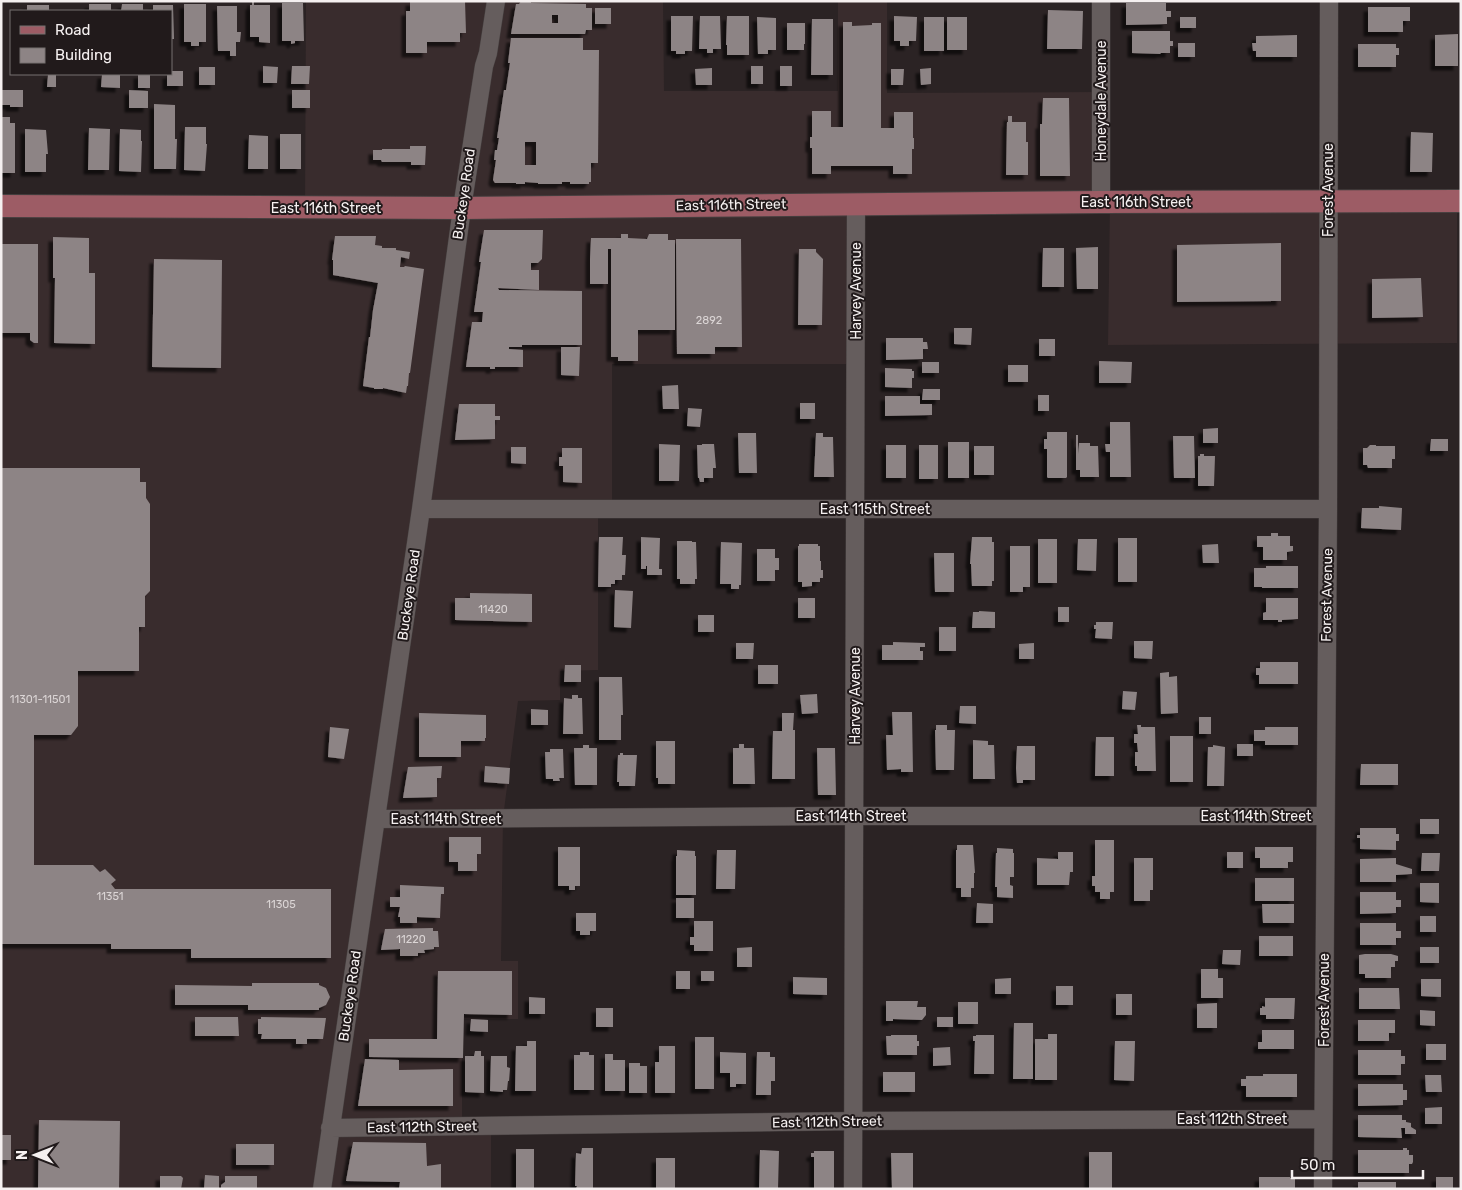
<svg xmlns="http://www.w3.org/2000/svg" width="1462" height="1190" font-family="Rubik,sans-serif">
	<defs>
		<filter id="shadow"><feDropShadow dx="-4.5" dy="4.5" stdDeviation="1" flood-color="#0009"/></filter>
	</defs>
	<rect width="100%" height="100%" fill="#2b2324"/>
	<!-- built -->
	<path fill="#392c2d" d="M306,1H663L664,91H838V1H887V93L1101,92V202L856,204V364H612V509H598V670L560,671V700L518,701L503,818L501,961H518V1019H462V1126H491V1189H1V206L305,208Z
		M1457,201V343L1108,345L1110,202Z"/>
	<!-- building -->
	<path fill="#8d8485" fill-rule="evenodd" filter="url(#shadow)" d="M252,1H254V5H270V43L259,42V37H250V5H252Z
		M410,1H465L466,33H460V42H427V53H406V11H410Z
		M521,1H531V3L586,4V8H592V30H586L585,34H511L516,4H519ZM552,15H558V23H552Z
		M282,3H303L304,41H295V43L291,44V41H282Z
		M1126,3H1166V11H1171V17H1167V24L1126,25Z
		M89,4H111V11H89Z
		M122,4H143V11H121Z
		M184,4H206V42H199V46H191V42H184Z
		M27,5H49V11H27Z
		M153,5H173L174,39H171V11H153Z
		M217,6H237V32H241L240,42H236V56H230V51H218Z
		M1368,7H1410V21H1403V32H1368Z
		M595,8H611V24H595Z
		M1048,10L1083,11L1082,49H1047Z
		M671,16H693L692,51H685V54H676V51H671Z
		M700,16H720L721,49H713V53H707V49H699Z
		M727,16H749V55H727V45H726Z
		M894,16L917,17L916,41H909V46H900V41H894Z
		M757,17L776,18V50H768V54H758Z
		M924,17H944V51H924Z
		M947,17H967V50H947Z
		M1180,17H1196V28H1180Z
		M812,19H833V75H811Z
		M843,22H852V26L872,25V23H881V128H894V112H913V138H914V149H912V174H893V166H831V174H812V148H810V137H812V111H831V127H843Z
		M787,23H805V44H804V50H787Z
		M1132,31H1170V41H1173V46H1170V53H1160L1161,54L1132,53Z
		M1458,34V66H1435V35Z
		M1297,35V57H1256V51H1253L1252,43H1256V36Z
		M511,38H583V50H599L598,163H591V182H589V184H570V182H562V184H538V183L525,182V184H516V183H495L493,180L496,160H494L495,150H497L499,138H497L504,90H506L510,63H508ZM525,142H536V165H525Z
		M1178,43H1195V57H1178Z
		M1358,44H1396V48H1399V55H1396V67H1358Z
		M263,66L278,67L277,83H263Z
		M292,66H310L309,84H291Z
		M751,66H763V84H751Z
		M780,66H792V86H780Z
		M199,67H215V85H199Z
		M712,68V85H696L695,69Z
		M931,68V84L921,85L920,69Z
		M891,69H904L903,85H891Z
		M171,71H183V86H167V74H171Z
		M48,74H56V87H47Z
		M102,74H120V88L101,87Z
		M138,74H150V88H138Z
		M1,90H23V107H10V105H1Z
		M129,90L148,91V108H129Z
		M292,90H310V108H292Z
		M1043,98H1069L1070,176H1040V124H1042Z
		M154,104L175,105V139H177L176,169H154Z
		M1008,116H1012V122H1026V142H1028V175H1006L1007,122H1008Z
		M1,117H10V123H15V173H1Z
		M185,127H206V144H207L205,171L184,170Z
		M89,128L110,129L109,170H88Z
		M25,129L46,130L48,154H46V172H25Z
		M120,129L141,130V141H142L141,172L119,171Z
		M1411,132L1433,133L1432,172H1410Z
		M280,134H301V169H280Z
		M249,135L268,136V169H248Z
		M410,146H426L425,165H411V162H382L381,160H373V150H382V149H410Z
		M484,230H543L542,259L538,263H531V270H539V290L498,288L499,290L582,291V345H522V347H498H509V349L523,350V367H495V369H490V367H466L472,322H482L483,312H474L481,262H479Z
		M621,234H628V238L647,239L649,234H668V240H675V330H638V361H618V357H611V249H608V284H590V259L591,238H621Z
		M335,236H376L375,245L382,246V248H396V250L410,252L409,259L401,257L400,267H404L405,266L424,269L410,373H409L408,386H407L406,393L383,388V389H374V388L363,386L369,337H370L373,310L378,283L333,275V260H332Z
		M53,237L89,238V273H95V344L54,343L55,278H53Z
		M676,239H741L742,347H715V354H677Z
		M1281,243V301L1177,302V245Z
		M1,244H38V343H34L30,340V333H1Z
		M1098,247V289H1077L1076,248Z
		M1043,248H1064V287H1042Z
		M799,249H816V252L823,259L822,325H798Z
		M154,259L222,260L221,368L152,367Z
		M1421,278L1423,317L1372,318V279Z
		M954,328H972L971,345L954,344Z
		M886,338H923V342H927L928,349H923V359L886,360Z
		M1039,339H1055V356H1039Z
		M561,347H580L579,376L561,375Z
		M1099,361L1132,362L1131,383H1099Z
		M922,362H939V373H922Z
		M1008,365H1028V382H1008Z
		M885,368L912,369V371H914V378H912V388L885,387Z
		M678,385L679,409H663L662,386Z
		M923,389H940V400H922Z
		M1038,395H1049V411H1038Z
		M885,396H920V404H932V415L885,416Z
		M800,403H815V419H800Z
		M459,404H495V416H500V420H495V439L455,440Z
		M688,408L702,409L700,427L687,426Z
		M1110,422H1130L1131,477H1110V452H1106L1105,444H1110Z
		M1218,428V443H1203V429Z
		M1047,432H1067V477L1066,478H1048L1047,477V449H1044V439H1047Z
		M738,433H756L757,473H739Z
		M816,433H823V437H833L834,477H814Z
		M1076,435H1078V454L1079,443H1090V446H1098L1099,477H1080V470H1076Z
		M1173,436H1194L1195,478H1174Z
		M1431,439H1448V451H1430Z
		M948,442H969V478H948Z
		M659,444L680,445L679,481H659Z
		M702,444H714L716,468H713V478H704V482H700L699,478H698L697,445H702Z
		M886,445H906V478H886Z
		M919,445H938V479H919Z
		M1370,445H1376V446H1395V459H1392V468H1368L1367,465H1363V448H1367Z
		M974,446H994V475H974Z
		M511,447H526V464L511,463Z
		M562,448H582V483L563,482V466H559V457H562Z
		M1200,454H1204V456H1215L1214,486H1198V456H1200Z
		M1,468H140V482H146V498L150,504V591L145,596V627H139V671H78V726L71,735H34V865H93L100,872L105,869L116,880L111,884L115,889H331V958H191V949H111V944H1Z
		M1379,506L1402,508L1401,530L1361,528L1362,508H1379Z
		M1271,533H1278V536H1290V546H1293V551L1287,552V560H1263V547H1257V536H1271Z
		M599,537H623L622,555H626L625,575H622V580H615V584H611V587H598Z
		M641,537L660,538L659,569H662V575H647V566H646V569H641Z
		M972,537H992V542H994V581H992V586H972L971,564H970Z
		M1118,538H1137V582H1118Z
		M1038,539H1057V583H1038Z
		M1078,539H1097L1096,571L1077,570Z
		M677,541H692V542H696L697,579H695V584H680V579H677Z
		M721,542L742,543L741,585H739V589H731V584H720Z
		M799,544H818V546H820V561H821V570H823V578H820V582H812V586L802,587V582H798V546H799Z
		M1218,544L1219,563H1203L1202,545Z
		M1010,546H1030V587H1023V592H1010Z
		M757,549H775V558H779V570H775V581H757Z
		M934,553H954V592H935Z
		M1266,566H1298V588H1262V587H1254V568H1266Z
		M615,590L633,591L631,628L614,627Z
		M470,593L532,594V622L455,620V598H470Z
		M798,598H815V618H798Z
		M1266,598H1298V619L1282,620V622H1278V620H1263V613L1266,612Z
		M1058,607H1069V622H1058Z
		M979,611L995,612V628H972L973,612H979Z
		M698,615H714V632H698Z
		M1096,622H1113L1112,639L1095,638L1096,629H1094V625H1096Z
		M939,627H956V651H939Z
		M1134,641H1153L1152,659L1134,658Z
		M893,642L925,643V647H920V651H923V660H882V645H893Z
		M736,643H754L753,659H736Z
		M1034,643V659H1019V644Z
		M1260,662H1298V684H1259V675H1256V668H1260Z
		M565,665H581V682H564Z
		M758,665H778V684H758Z
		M1169,672V677L1177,676L1178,713L1161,714L1160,673Z
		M599,677H622L623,715H621V740H599Z
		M1123,691L1137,692L1135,710L1122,709Z
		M817,694L818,713L802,714L800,695Z
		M572,695H578V698H582L583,734H563L564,698L572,699Z
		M960,706H976V724L959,723Z
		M531,709L548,710V725H531Z
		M892,712H912L913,772H901V769L887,770L886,735H893Z
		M419,713L486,715V738H485V741H461V757H419Z
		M782,713H794L793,730H795V779H772L773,731H782Z
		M1199,717H1211V734H1199Z
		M936,725H947V730H955L954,770H936L935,730H936Z
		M1137,725H1141V727H1155L1156,771H1137V766H1135V752H1138L1137,743H1134V734H1138Z
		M330,727L349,729L344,759L328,757Z
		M1265,727H1298V745H1265V741H1254V730H1265Z
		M1170,736H1193V782H1170Z
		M1096,737H1114V776H1095Z
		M973,740L988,741V745H994L995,779H973Z
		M656,741H675V784H658V778H656Z
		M739,744H744V748H754L755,784H733V748H739Z
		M1237,744H1253V756H1237Z
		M583,745H589V748H597V785H575L574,748H583Z
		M1213,745L1225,747L1224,786H1207L1208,747H1213Z
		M1017,746H1035V780H1023V783H1017L1016,768Z
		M817,748H835L836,795H818Z
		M550,749H563L564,778H559L560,781H553V779H546L545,752H550Z
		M620,753H623V755H637L635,786H619V782H617L618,755H620Z
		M1361,764H1398V785H1360Z
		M442,766L441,778H437V797L403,798L408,767Z
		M485,766L510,768L509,784L484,782Z
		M1420,819H1439V834H1420Z
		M1360,828H1396V834H1399V841H1396V850L1360,849V838H1357V835H1360Z
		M449,837H481V854H477V871H458V862H449Z
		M1095,840H1114V892H1110V899H1100V892H1095V886H1092V876H1095Z
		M957,845H973L975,873H974V888H971V897H961V888H956V850H957Z
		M558,847H580V886H575V890H569V886H558Z
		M1255,847H1293V862H1288V868H1260V858H1255Z
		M997,848L1013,849V853H1014V877H1010V885L1013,886V898L997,897V887H995L996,853H997Z
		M677,850L695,851V856H696V895H676V856H677Z
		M717,850H736L735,889H716Z
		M1058,852H1073V872H1070L1069,885H1037V858L1058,859Z
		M1227,852H1243V868H1227Z
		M1422,853H1440L1439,871H1421Z
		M1134,858H1153V890H1150V901H1134Z
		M1396,858V864L1412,869V874L1396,875V882H1360V859Z
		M1255,878H1294V901H1255Z
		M1420,883H1439V903L1420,902Z
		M400,885L444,887V894H441L440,918L417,917V923H400V917H398L400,907H390V897H400Z
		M1360,892H1396V900H1401V907H1396V913L1360,914Z
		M676,898H694V918H676Z
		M977,903L993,904V923H976Z
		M1262,904H1294V923H1263Z
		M576,913H596V931H590V935H580V931H576Z
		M1420,916H1436V932H1420Z
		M694,921H713V951H694V945H690V937H694Z
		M1360,923H1396V931H1401V938H1396V945H1360Z
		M433,928V931H438L439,947H434V949L424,950L425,953H418V956H400V949L381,950L385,929Z
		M1259,936H1293V956H1259Z
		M752,947V967H737V948Z
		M1420,947H1439V963H1420Z
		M1223,950H1241L1240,965L1222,964Z
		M1365,954H1391L1398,956V961H1395V967H1391V978H1365V974H1359V955Z
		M1201,969H1218V978H1223V998H1201Z
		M438,971H512V1015L464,1014L463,1058L369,1057V1039H437Z
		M676,971H690V989H676Z
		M701,971H714V981H701Z
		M793,977L827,978V995L793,994Z
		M1011,978V994H995V979Z
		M1421,979H1441V997L1421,996Z
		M252,983H319V985L326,988L330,997L326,1005L319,1008V1010H248V1005H175V985L252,986Z
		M1056,986H1073V1005H1056Z
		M1359,988H1399L1400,1009H1359Z
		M1116,994H1132V1015H1116Z
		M529,997L545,998V1014H529Z
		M1265,998H1295L1294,1019H1266V1015H1260V1008H1262V1006L1265,1007Z
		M886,1001H918L917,1007H926V1015L922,1020L893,1019V1021H886Z
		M958,1002H978V1024H958Z
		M1217,1003V1028H1197V1004Z
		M596,1008H613V1027H596Z
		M1420,1010L1435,1011V1026L1420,1025Z
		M195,1017H238L239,1036H195Z
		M261,1017L326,1018L323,1039H307V1044H296V1039H261L262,1034H258V1019H261Z
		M937,1017H953V1027H937Z
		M471,1019L488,1020V1032L470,1031Z
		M1358,1020H1395V1033H1389V1041H1358Z
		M1014,1023H1033V1079H1013Z
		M1262,1030H1294V1049H1258V1042H1262Z
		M1048,1034H1057V1080H1035V1039H1048Z
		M891,1035H917V1041H919V1046H917V1055H887L886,1036H891Z
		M976,1035H994V1074H974L975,1041H973V1036H976Z
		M695,1037H714V1089H695Z
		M527,1041H536V1091H515L516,1046H527Z
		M1115,1041H1135L1134,1081L1114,1080Z
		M1426,1044H1446V1060H1426Z
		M659,1046H675V1093H655V1062H659Z
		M950,1047L951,1065L933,1066V1048Z
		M1358,1050H1401V1056H1405V1064H1401V1075H1358Z
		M475,1051H481V1056H484V1093L465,1092V1056H474Z
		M580,1052H589V1055H594V1090H574V1055H580Z
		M720,1052L746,1053V1084H736V1087H730V1073H720Z
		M757,1052H770V1057H775V1081H771V1095H756Z
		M605,1054H613V1060H625V1091H605Z
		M491,1056H507V1067L510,1068L509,1081H508L507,1090H503V1092L490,1091Z
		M365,1059L399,1060V1070L453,1069V1106H358Z
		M629,1063H640V1066H647V1093H629Z
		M883,1072H915V1092H883Z
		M1263,1074H1297V1097H1246V1086H1241V1079H1246V1076H1263Z
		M1425,1075H1441L1442,1092H1426Z
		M1358,1084H1403V1090H1407V1100H1403V1105L1358,1106Z
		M1442,1107V1124H1425V1108Z
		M1358,1115H1402V1120H1406V1122L1411,1123V1127L1416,1130V1134H1405V1128H1401L1402,1138L1358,1137Z
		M39,1120L120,1121L119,1189H38Z
		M1,1135H11V1160H1Z
		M353,1142L426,1143L427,1166L441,1164V1189H399L400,1182L346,1181Z
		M236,1144H274V1165H236Z
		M582,1148H593V1189H576L577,1186H575L576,1153L581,1154Z
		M1403,1148H1407V1150H1409V1155H1413V1162L1412,1164H1409V1173H1358V1150H1403Z
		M516,1149H534V1189H516Z
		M760,1150L779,1151L778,1189H759Z
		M814,1151H834V1189H814V1157H811V1153H814Z
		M1089,1152H1112V1189H1089Z
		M891,1153H913V1189H892Z
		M656,1158H675V1189H656Z
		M205,1175L219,1176V1189H204Z
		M160,1176H181L183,1178L181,1189H160Z
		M225,1176H257V1189H221V1185L225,1182Z
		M1259,1177H1290V1178H1295V1189H1259Z
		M1436,1177H1453V1189H1436Z
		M1358,1182H1396V1189H1358Z"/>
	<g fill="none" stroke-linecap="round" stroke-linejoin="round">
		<!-- minor casing -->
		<g stroke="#453f3f" stroke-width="19">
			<path id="minor" d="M1101,1V202
				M421,509H1328
				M376,819L836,816H1325
				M330,1128L854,1121L1323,1119
				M322,1189L421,509L462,208L484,66L488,53L496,1
				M853,1189L856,204
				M1323,1189L1328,509L1329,1"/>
		</g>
		<!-- major casing -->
		<g stroke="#453f3f" stroke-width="24">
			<path id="major" d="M1,206L462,208L1101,202L1461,201"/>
		</g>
		<!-- minor -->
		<use href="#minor" stroke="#655d5d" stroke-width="18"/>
		<!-- major -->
		<use href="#major" stroke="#9d5c65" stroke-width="22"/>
	</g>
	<g text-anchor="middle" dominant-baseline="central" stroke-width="4" stroke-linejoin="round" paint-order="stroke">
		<!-- number labels -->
		<g font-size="11" fill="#dbd5d5">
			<text x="709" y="320">2892</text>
			<text x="493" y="609">11420</text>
			<text x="40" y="699">11301-11501</text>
			<text x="110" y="896">11351</text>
			<text x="281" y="904">11305</text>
			<text x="411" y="939">11220</text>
		</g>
		<!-- street labels -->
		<g font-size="14" fill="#f5f0f0" stroke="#211a1b">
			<text transform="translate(1101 101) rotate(-90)">Honeydale Avenue</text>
			<text transform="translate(1328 190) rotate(-90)">Forest Avenue</text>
			<text transform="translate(464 194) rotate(-82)">Buckeye Road</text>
			<text x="1136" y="202">East 116th Street</text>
			<text transform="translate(731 205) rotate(-1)">East 116th Street</text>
			<text x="326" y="208">East 116th Street</text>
			<text transform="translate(856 291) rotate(-90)">Harvey Avenue</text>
			<text x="875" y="509">East 115th Street</text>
			<text transform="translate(409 595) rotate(-82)">Buckeye Road</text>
			<text transform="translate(1327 595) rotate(-89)">Forest Avenue</text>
			<text transform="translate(855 696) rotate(-90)">Harvey Avenue</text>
			<text x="851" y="816">East 114th Street</text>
			<text x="1256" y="816">East 114th Street</text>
			<text x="446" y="819">East 114th Street</text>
			<text transform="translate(350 996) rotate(-82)">Buckeye Road</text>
			<text transform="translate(1324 1000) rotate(-90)">Forest Avenue</text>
			<text x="1232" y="1119">East 112th Street</text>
			<text transform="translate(827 1122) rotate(-1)">East 112th Street</text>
			<text transform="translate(422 1127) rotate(-1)">East 112th Street</text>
		</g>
	</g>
	<!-- border -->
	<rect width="1462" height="1190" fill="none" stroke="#f5f0f0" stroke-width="5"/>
	<!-- legend -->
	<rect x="10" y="10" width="162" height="65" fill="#211a1b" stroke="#767070"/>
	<rect x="20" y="26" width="25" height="8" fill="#9d5c65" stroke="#767070"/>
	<text x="55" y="35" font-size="15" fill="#f5f0f0">Road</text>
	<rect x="20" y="48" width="25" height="15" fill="#8d8485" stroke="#767070"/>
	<text x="55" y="60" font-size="15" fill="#f5f0f0">Building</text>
	<!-- north arrow -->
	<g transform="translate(35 1155) rotate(270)" stroke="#211a1b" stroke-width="4" paint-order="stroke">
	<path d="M0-4L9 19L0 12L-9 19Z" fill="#f5f0f0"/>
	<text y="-8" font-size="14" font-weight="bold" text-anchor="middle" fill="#f5f0f0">N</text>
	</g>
	<!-- scale -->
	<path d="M1292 1170v8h131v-8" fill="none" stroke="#f5f0f0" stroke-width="2.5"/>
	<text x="1300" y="1170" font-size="15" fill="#f5f0f0" stroke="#211a1b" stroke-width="4" paint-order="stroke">50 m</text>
</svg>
